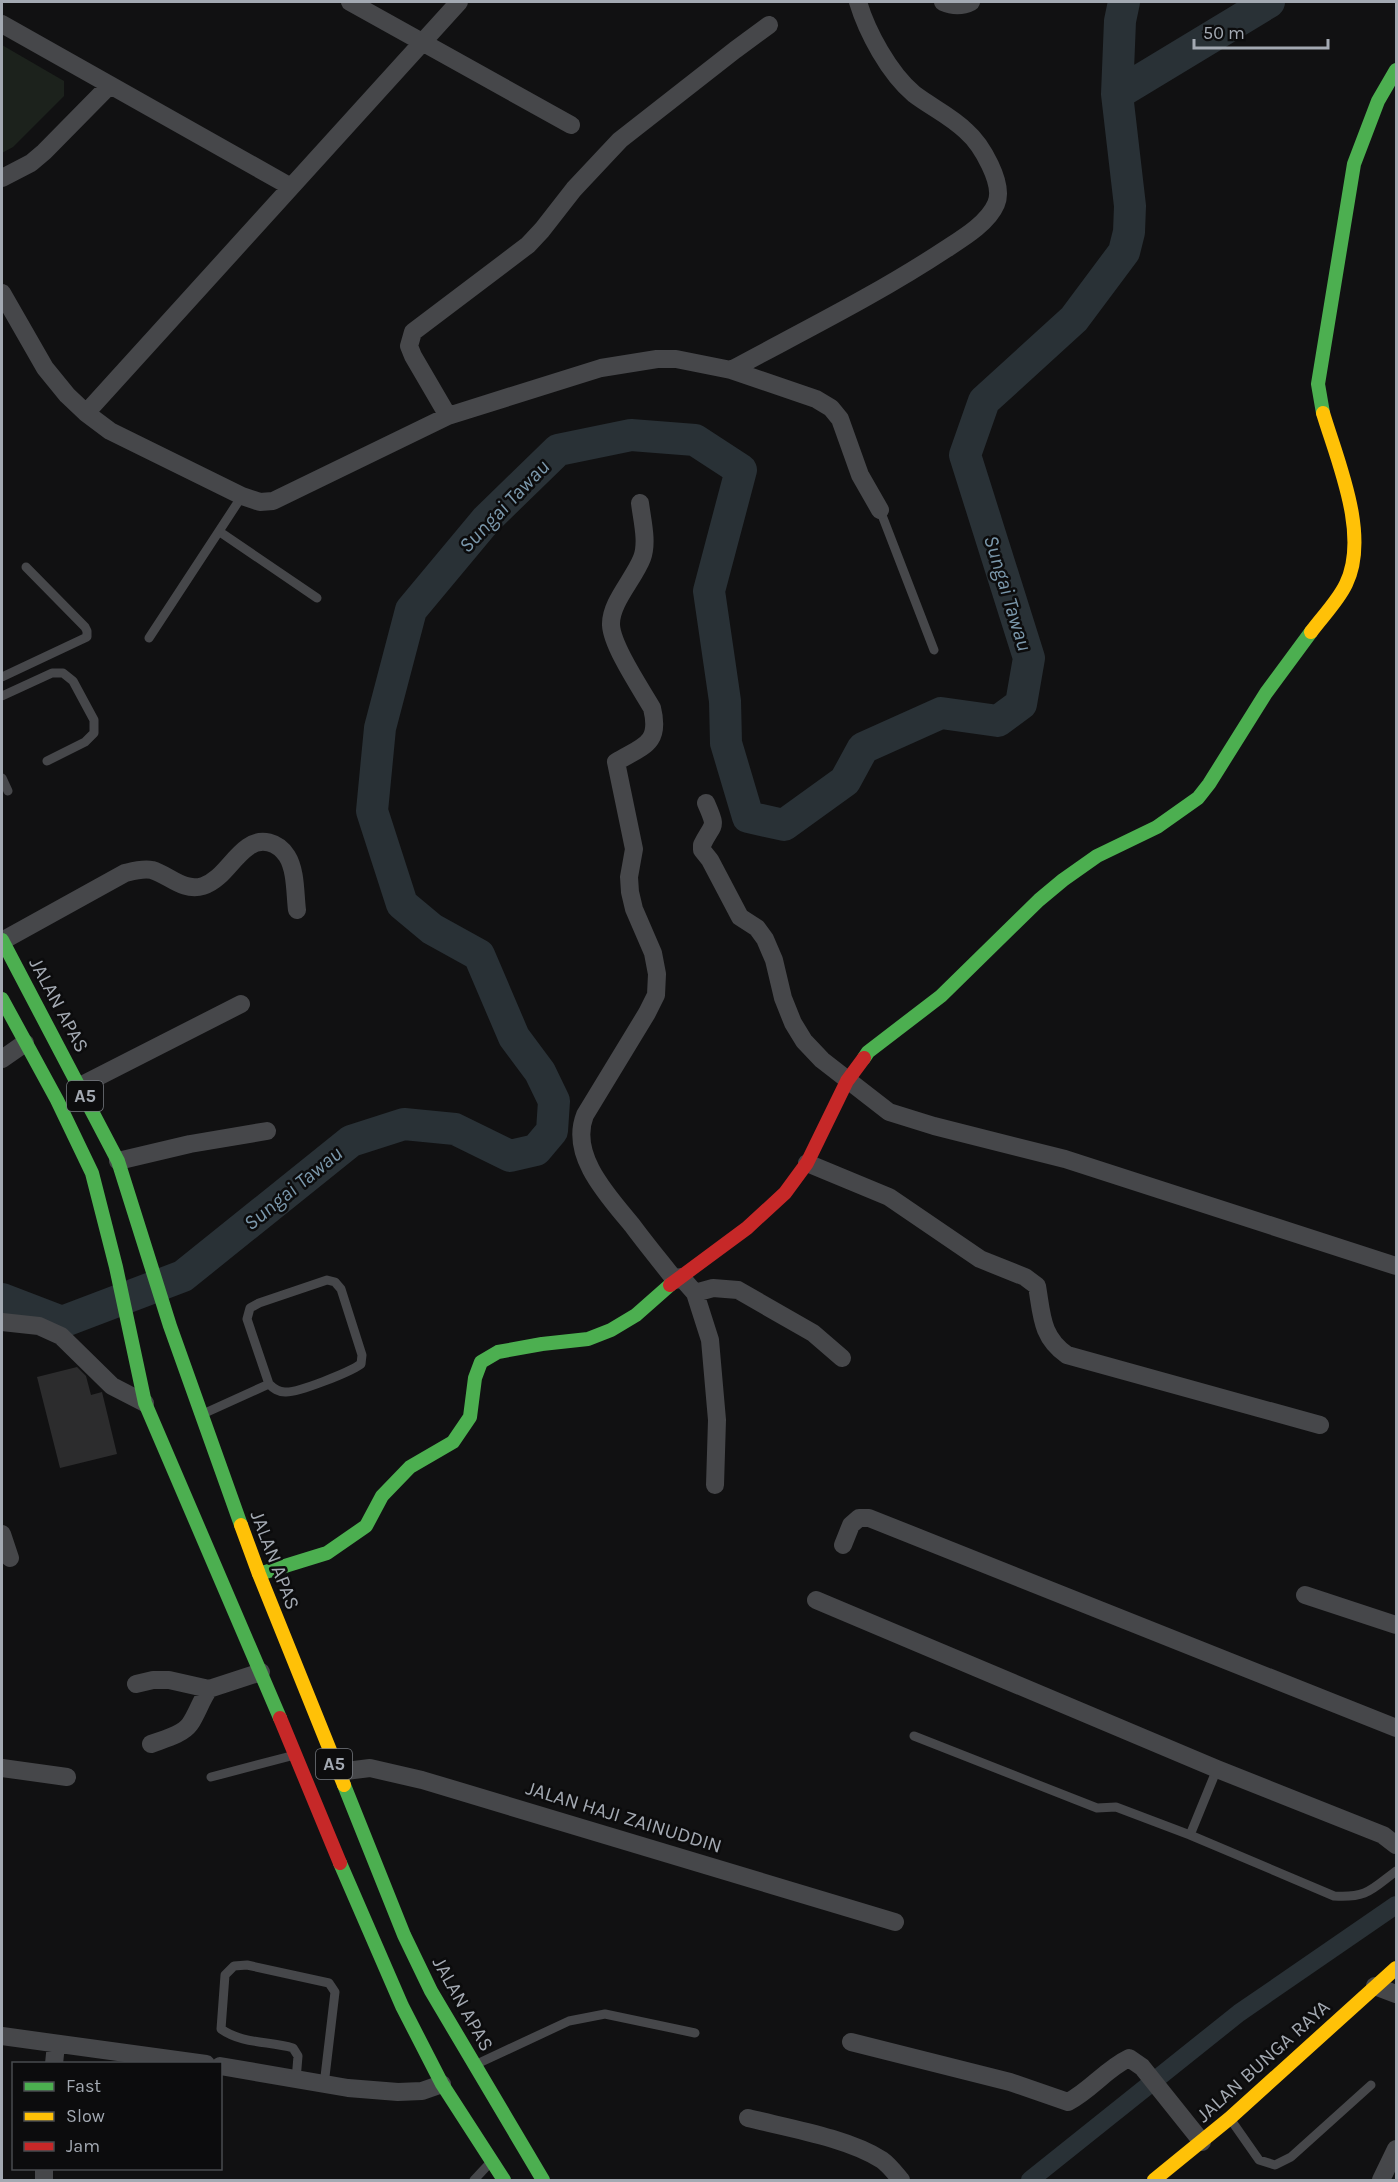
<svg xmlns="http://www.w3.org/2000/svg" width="1398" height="2182" font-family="Karla,sans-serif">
	<rect width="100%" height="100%" fill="#111112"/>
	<!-- green -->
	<path fill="#1c221c" d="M2,45L64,81V96L13,147L2,153Z"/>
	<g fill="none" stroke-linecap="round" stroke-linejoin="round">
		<!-- canal -->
		<path stroke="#293136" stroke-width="18" d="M1030,2180L1239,2013L1396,1905"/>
		<!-- river -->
		<path stroke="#293136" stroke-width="32" d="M1117,94L1269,2
			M2,1299L62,1322L183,1276L351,1141L404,1124L455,1129L510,1156L536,1150L552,1131L554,1101L540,1072L514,1037L479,955L432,929L402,904L372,811L380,728L411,610L486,520L558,450L631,435L695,440L741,470L709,591L725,701L726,743L748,817L784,825L845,781L863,748L941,713L998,721L1021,704L1029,658L965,455L984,401L1074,319L1124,252L1129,232L1130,206L1117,94L1120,21L1124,2"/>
	</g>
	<!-- building -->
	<path fill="#2c2c2d" d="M77,1367L86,1376L91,1395L102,1392L117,1454L60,1468L37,1377Z"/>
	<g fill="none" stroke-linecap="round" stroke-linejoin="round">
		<!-- lane -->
		<path stroke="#46474a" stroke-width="9" d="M880,510L934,650
			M220,532L317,598
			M149,638L242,496
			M2,677L87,637V631L85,627L26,567
			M2,696L52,673H63L73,681L94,720V733L85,742L47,761
			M2,778L8,791
			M327,1280L335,1282L341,1289L362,1355L361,1364C350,1372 298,1393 285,1392C278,1392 274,1389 269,1384L247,1319L250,1308L259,1303Z
			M205,1413L269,1384
			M914,1736L1097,1808L1116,1807L1190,1835L1334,1896C1367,1898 1371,1890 1396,1871
			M211,1777L291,1756
			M1190,1835L1217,1769
			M479,2063L569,2021L605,2014L695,2033
			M296,2080L298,2056L293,2048C269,2041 242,2044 221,2029L225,1975L234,1966L247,1965L329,1983L335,1992L324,2085
			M1231,2120L1259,2160L1275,2165L1291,2157L1371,2085
			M474,2180L488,2165"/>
		<!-- street -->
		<path stroke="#46474a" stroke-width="18" d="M350,2L571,125
			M943,2C952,6 961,7 971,2
			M2,24L291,187
			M2,178L31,163L44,152L110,85
			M2,293L45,368L67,395L86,413L110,431L242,496L260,502L273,501L448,416L601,368L657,359H676L731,370L816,399L831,408L840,419L860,475L880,510
			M731,370C803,331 878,294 946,249C963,238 988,223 996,204C1005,184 981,144 966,131C951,116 931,107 914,94C889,73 867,32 858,2
			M86,413L459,2
			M448,416L413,356L409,346L413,332L528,245L542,230L574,189L620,140L735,50L769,25
			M640,503C642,520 648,542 642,558C634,579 610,603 611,625C612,646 641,689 652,708C661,744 643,746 616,762L634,849L629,877L630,892L634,909L653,953L657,974L656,995L647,1013L585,1115C569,1155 608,1196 632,1225C646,1244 661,1262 675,1280
			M706,803C718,830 713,822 702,845V850L710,860L740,917L757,928L765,939L774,960L783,998L793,1023L804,1041L822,1060L889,1112L934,1126L1065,1159L1396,1266
			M2,941L125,873C133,871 143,868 152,870C169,875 183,892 203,886C222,880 232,858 248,847C261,837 278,842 287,856C296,870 295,894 297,910
			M2,1059L25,1043
			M80,1086L241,1004
			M118,1161L190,1144L267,1131
			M807,1163L889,1197L980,1259L1025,1277L1037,1286C1042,1315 1041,1337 1067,1355L1320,1425
			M681,1277L695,1293L710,1340L717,1420L715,1485
			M695,1293L713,1288L738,1290L813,1333L842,1358
			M2,1322L39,1326L61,1336L112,1386L145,1403
			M2,1534L10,1558
			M843,1545L851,1525L859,1518H869L1396,1728
			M1305,1595L1396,1625
			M816,1600L1217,1769L1383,1835L1396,1845
			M136,1684L153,1680H169L209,1689L261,1672
			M151,1744C164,1739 182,1735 190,1724C197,1714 201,1700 209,1689
			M2,1768L67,1777
			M338,1772L370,1768L422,1780L895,1922
			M1375,1986L1396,1994
			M2,2036L206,2064
			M851,2042L1010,2082L1068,2102C1091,2090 1106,2069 1129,2058L1142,2067L1202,2142
			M54,2064L56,2044
			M220,2066L348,2088L398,2092L422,2091L442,2084
			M748,2118C788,2128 848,2138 882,2160C889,2165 896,2174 901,2180
			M44,2180V2168
			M1381,2180L1396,2149"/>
		<!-- fast -->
		<path stroke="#4caf50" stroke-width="14" d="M1323,413L1318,384L1354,164L1378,101L1396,70
			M2,940L118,1161L170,1326L241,1525
			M2,999L57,1100L92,1173L116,1267L145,1403L280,1718
			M864,1058L868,1052L941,996L1039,900L1063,880L1097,856L1157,827L1198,798L1209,784L1266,693L1311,632
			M259,1574L327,1553L366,1526L382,1496L410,1467L453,1442L470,1417L475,1378L481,1362L498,1352L542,1344L588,1339L611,1330L636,1315L670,1285
			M344,1785L404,1935L431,1991L543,2180
			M340,1863L402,2006L442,2084L504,2180"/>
		<!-- slow -->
		<path stroke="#ffc107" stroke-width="14" d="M1311,632C1322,617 1338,601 1346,584C1370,535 1337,460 1323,413
			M241,1525L259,1574L344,1785
			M1154,2180L1230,2118L1396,1968"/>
		<!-- jam -->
		<path stroke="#c62828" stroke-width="14" d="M670,1285L747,1228L785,1193L807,1163L847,1081L864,1058
			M280,1718L340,1863"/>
	</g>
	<g text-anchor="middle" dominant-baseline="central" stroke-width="5" stroke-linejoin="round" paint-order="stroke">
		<!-- shield labels -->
		<g fill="#0c0c0d" stroke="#767a80" stroke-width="1.5">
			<rect x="67" y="1081" width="36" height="30" rx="4.5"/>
			<rect x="316" y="1749" width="36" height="30" rx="4.5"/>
		</g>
		<g font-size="18" font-weight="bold" fill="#a3a9b2">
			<text x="85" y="1096">A5</text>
			<text x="334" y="1764">A5</text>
		</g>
		<!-- street labels -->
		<g font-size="20" fill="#a3a9b2" stroke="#0c0c0d">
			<text transform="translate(59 1005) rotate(62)">JALAN APAS</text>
			<text transform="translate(275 1560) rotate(69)">JALAN APAS</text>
			<text transform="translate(624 1817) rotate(17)">JALAN HAJI ZAINUDDIN</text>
			<text transform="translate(463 2004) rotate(61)">JALAN APAS</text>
			<text transform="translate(1263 2061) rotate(-42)">JALAN BUNGA RAYA</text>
		</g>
		<!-- water labels -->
		<g font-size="21" font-style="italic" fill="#7b98ac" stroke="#0c0c0d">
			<text transform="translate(504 506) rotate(-46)">Sungai Tawau</text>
			<text transform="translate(1008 593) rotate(73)">Sungai Tawau</text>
			<text transform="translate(293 1188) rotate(-39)">Sungai Tawau</text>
		</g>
	</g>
	<!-- border -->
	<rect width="1398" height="2182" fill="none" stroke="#a3a9b2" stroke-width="6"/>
	<!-- legend -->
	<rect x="12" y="2062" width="210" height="108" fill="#0c0c0d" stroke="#484b4f" stroke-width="1.5"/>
	<rect x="24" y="2082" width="30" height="9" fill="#4caf50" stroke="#484b4f" stroke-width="1.5"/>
	<text x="66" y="2092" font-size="18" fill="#a3a9b2">Fast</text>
	<rect x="24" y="2112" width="30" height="9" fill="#ffc107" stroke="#484b4f" stroke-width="1.5"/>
	<text x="66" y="2122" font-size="18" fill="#a3a9b2">Slow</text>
	<rect x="24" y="2142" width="30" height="9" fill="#c62828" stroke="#484b4f" stroke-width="1.5"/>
	<text x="66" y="2152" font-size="18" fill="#a3a9b2">Jam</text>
	<!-- scale -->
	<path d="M1194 39v9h134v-9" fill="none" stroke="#a3a9b2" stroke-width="3"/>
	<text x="1203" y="39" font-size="18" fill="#a3a9b2" stroke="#0c0c0d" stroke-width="4.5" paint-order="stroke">50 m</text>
</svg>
